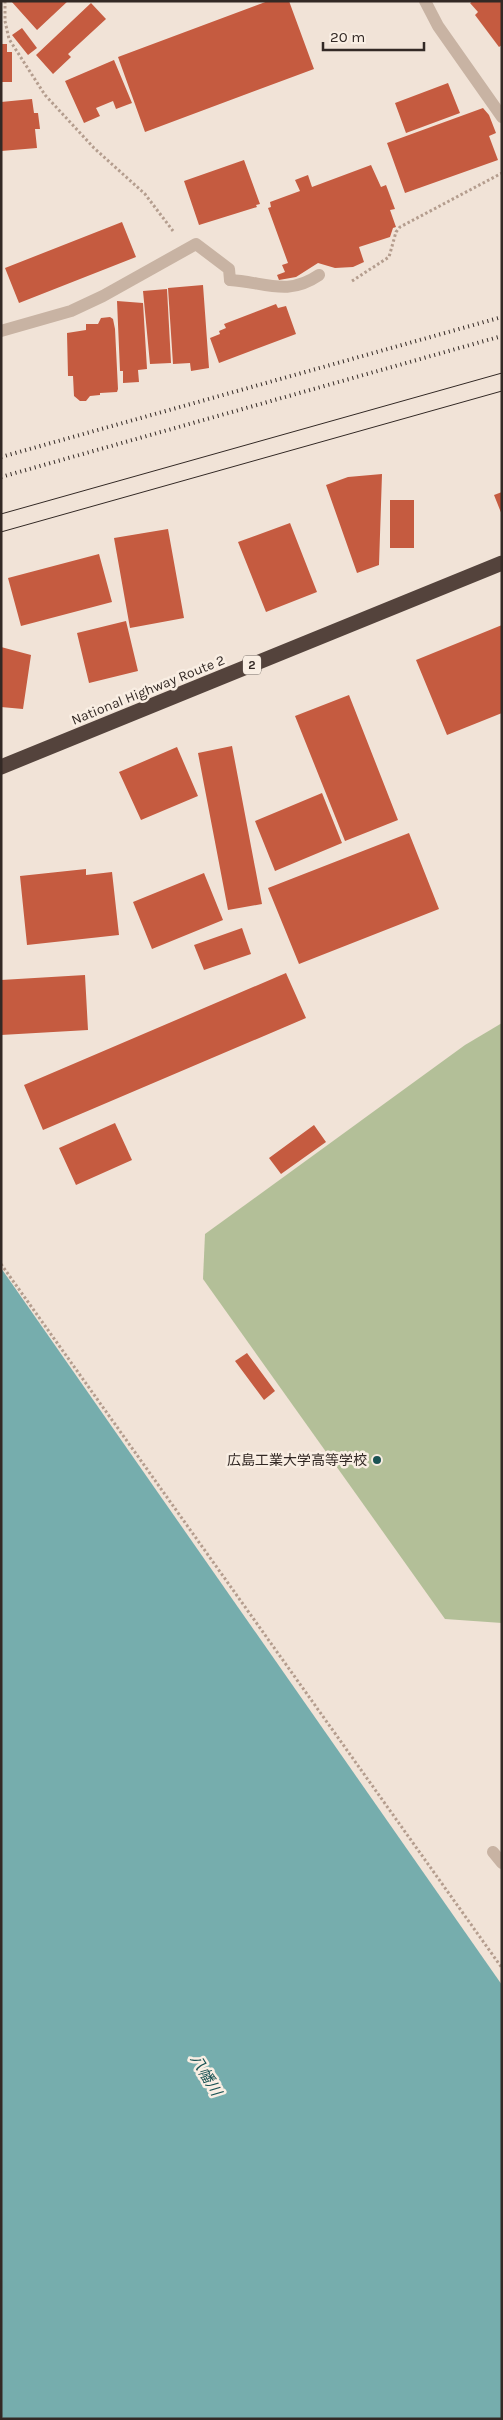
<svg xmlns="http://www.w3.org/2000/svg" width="503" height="2420" font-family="Karla,'Noto Sans JP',sans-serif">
	<rect width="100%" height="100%" fill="#f1e3d7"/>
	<!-- green -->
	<path fill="#b3bf98" d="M502,1023V1623L445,1619L203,1279L205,1234L465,1045Z"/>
	<!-- water -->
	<path fill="#76adad" d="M1,1268L502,1985V2419H3L1,2414Z"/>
	<!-- building -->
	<path fill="#c55b40" d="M11,1H68L37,30Z
		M268,1H289L314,69L145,132L118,57Z
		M473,1H502V45L499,47L475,15L478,12L470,3Z
		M91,3L106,19L68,54L71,57L53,74L36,55Z
		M22,28L37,48L28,55L12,35Z
		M1,44H7V52H12V82H1Z
		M114,60L132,103L116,109L113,101L96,108L100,116L84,123L65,81Z
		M448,83L460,113L406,133L395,103Z
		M32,99L34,113H38L40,129H35L37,148L1,151V102Z
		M483,108L489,115L496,133L489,136L498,160L405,193L387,143Z
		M244,160L260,204L256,205L257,207L199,225L184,181Z
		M371,165L381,187L386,185L395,209L390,210L396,227L393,228L390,237L359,247L364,262L353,267L335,268L318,263L296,277L279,280L277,275L285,272L282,265L288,263L268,208L271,207L270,202L300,191L295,180L308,175L312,187Z
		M122,222L136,257L19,303L5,268Z
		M203,285L209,368L191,371L190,363L173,364L168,288Z
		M167,289L171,363L150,364L143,291Z
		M117,301L143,303L147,369L138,370L139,382L123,383V371H120Z
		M276,304L278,308L286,306L296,334L219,363L210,338L220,334L219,331L226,328L224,324Z
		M110,317L113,319L115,329L118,389L117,392L100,393V395L90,396L86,401H80L74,396L73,376H68L67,333L86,330V324H98L101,318Z
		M382,474L379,565L357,573L326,485L348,477Z
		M502,492V515L494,495Z
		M390,500H414V548H390Z
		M290,523L317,592L266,612L238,542Z
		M168,529L184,618L130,628L114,538Z
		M99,554L112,602L21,626L8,578Z
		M126,621L138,671L89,683L77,633Z
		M502,625V713L447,735L416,660Z
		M1,647L31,655L23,709L1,707Z
		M349,695L398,820L345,841L295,716Z
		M232,746L262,904L228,910L198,753Z
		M177,747L198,796L141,820L119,772Z
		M322,793L342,843L275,871L255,821Z
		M409,833L439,909L299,964L268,888Z
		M86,869V875L112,872L119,935L27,945L20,876Z
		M204,873L223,920L152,949L133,902Z
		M242,928L251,954L204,970L194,945Z
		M286,973L306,1018L43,1130L24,1085Z
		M85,975L88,1030L1,1035V980Z
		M115,1123L132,1160L76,1185L59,1148Z
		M314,1125L326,1142L281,1174L269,1158Z
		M247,1353L275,1391L264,1400L235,1361Z"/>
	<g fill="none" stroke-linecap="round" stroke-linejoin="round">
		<!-- path -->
		<path stroke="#b49d8e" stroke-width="3" stroke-dasharray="2.5 2.5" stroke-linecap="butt" d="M5,1V21L9,39L45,95L94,148L145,194L173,231
			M352,281L389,257L396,232L400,227L502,173
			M1,1264L502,1968"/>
		<!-- lane -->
		<path stroke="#c8b3a3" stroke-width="12" d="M230,280C265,282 287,297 319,275"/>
		<!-- street -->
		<path stroke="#c8b3a3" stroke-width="12" d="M425,1L438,26L502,117
			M1,331L71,311L103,296L196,244L229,269L230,280
			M493,1852L502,1863"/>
		<!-- highway -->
		<path stroke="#54433c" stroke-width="15" d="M1,767L502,563"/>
		<!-- tram -->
		<path stroke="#332925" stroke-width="1" d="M1,514L502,373
			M1,532L502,391"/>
		<!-- rail -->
		<path stroke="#332925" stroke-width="4" stroke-dasharray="1 4" stroke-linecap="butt" d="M1,457L502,317
			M1,477L502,336"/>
	</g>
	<!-- markers -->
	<circle fill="#1b5354" stroke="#f9eee3" stroke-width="2" cx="377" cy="1460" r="5"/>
	<g text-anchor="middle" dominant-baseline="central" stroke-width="5" stroke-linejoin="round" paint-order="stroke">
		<!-- shield labels -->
		<rect fill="#f9eee3" stroke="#6e645e" stroke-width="1" x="243" y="655.5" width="18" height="19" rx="4"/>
		<g font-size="12" font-weight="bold" fill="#332925">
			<text x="252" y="665">2</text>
		</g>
		<!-- street labels -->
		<g font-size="14" fill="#332925" stroke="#f9eee3">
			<text transform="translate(148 690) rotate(-22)">National Highway Route 2</text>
		</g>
		<!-- poi labels -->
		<g font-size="14" fill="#332925" stroke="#f9eee3" text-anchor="end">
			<text x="367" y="1460">広島工業大学高等学校</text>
		</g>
		<!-- water labels -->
		<g font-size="15" font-style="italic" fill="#1b5354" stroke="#f9eee3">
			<text transform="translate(206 2075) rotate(59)">八幡川</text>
		</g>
	</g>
	<!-- border -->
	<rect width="503" height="2420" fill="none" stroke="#332925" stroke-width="5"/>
	<!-- scale -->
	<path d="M323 42v8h101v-8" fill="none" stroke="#332925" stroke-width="2.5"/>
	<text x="330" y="42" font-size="15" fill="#332925" stroke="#f9eee3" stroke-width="4" paint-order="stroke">20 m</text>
</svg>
